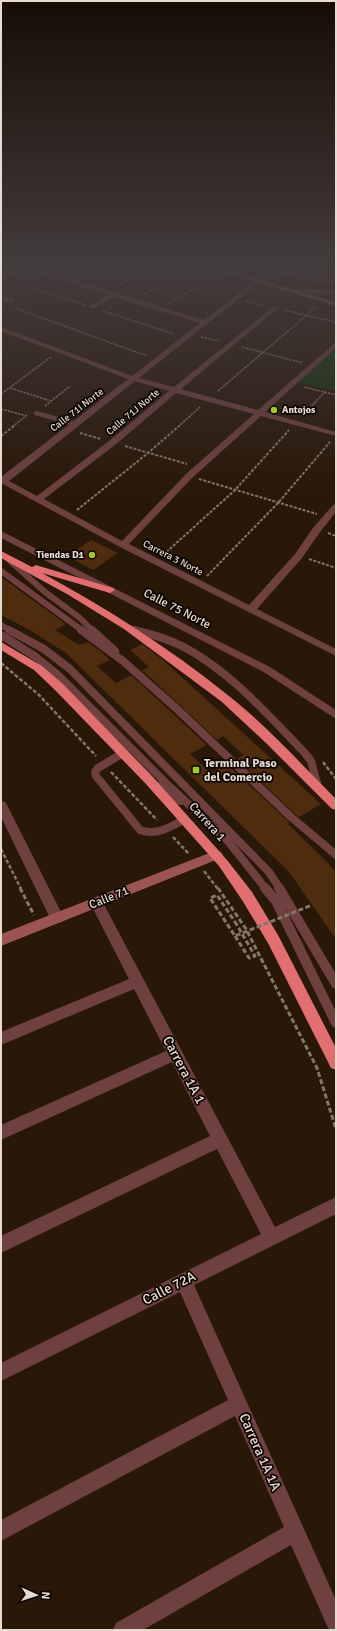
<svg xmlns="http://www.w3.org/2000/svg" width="337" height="1631" font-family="Signika,sans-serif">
	<rect width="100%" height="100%" fill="#291708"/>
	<!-- green -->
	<path fill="#15340c" d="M336,346V391L297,382Z"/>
	<!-- building -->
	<path fill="#4e2c0e" d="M91,540L118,553L93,570L67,556Z
		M1,577L66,624L55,630L79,645L88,642L100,651L110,660L97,666L116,683L131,675L207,745L190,754L211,773L227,764L290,823L288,824L320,855L336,872V939L289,872L66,653L28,629L1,615Z
		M142,644L163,660L321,804L299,817L294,813L237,759L243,755L223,736L217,740L142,670L149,667L130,650Z"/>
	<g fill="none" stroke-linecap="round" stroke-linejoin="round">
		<!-- path-far3 -->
		<path stroke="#86766a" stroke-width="1.5" stroke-dasharray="2.5 1" stroke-linecap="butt" d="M309,266L322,269
			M67,270L76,266
			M91,278L116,266
			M16,282L85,305
			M117,286L158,266
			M144,294L196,266
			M246,301L264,306
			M169,303L216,277
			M15,308L147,356
			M283,310L336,322
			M103,311L174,334
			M201,337L219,341
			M242,347L303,363
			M304,387L336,395
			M10,388L51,401
			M218,391L316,307
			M1,394L51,357
			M45,406L70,386
			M1,409L27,416
			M302,416L325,392
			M12,427L26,416
			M178,427L200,407"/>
		<!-- path-far2 -->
		<path stroke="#86766a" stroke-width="2" stroke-dasharray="3 1.5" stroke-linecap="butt" d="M80,433L101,439
			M1,436L14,426
			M125,446L187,464
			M199,479L317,514
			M77,510L148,453L179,426
			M328,533L336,536
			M163,555L234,491L289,430
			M309,559L336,568
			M207,576L278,503L330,442"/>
		<!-- path-far1 -->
		<path stroke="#86766a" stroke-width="2.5" stroke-dasharray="4 2" stroke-linecap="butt" d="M1,663L39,695L96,756
			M323,762L336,779
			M111,772L157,820
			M173,837L189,854
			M1,849L21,889
			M204,871L218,889"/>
		<!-- path -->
		<path stroke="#86766a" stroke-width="3" stroke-dasharray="5 2.5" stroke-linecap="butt" d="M20,888L34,915
			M218,888L246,929L317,1068L336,1129
			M235,936L249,958L255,956L237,925"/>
		<!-- lane-far3 -->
		<path stroke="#6e403f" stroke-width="4.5" d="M1,298L12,300
			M36,413L75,424"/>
		<!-- lane-far2 -->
		<path stroke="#6e403f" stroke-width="6" d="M10,561L45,592L80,618L93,631
			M1,571L83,631
			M1,625L11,631
			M129,628L138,631"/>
		<!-- lane-far1 -->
		<path stroke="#6e403f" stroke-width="8" d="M9,630L44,649L70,669L269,872L280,889
			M81,630L123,661L177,709L291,817L336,855
			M92,630L115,651
			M134,630C151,634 168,639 184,647C231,672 268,715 304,752L311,761L318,787
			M1,635L36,657L58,675L170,787L228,841L266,889
			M123,753L98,768L95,772L96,776L140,830C156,836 171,827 185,819
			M158,786L180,801"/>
		<!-- lane -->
		<path stroke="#6e403f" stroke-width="10" d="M265,888L276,901L336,1023
			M279,888L336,984"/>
		<!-- street -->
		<path fill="#6e403f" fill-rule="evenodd" d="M19,266H29L204,320L256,280H260V282L139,378L174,387L273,307H277V309L181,389L258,410L336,342V348L265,412L336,432V436L261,416L192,478L129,544L249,605L295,554L313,528L333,505L336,504V512L320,532L302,558L257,609L336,649V656L120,547L1,483V477L128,379L1,331V327L132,376L200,323L114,297L94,308H90V306L108,295L25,269L1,282V277L20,267ZM135,381L169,391L109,441L37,496L9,481ZM176,393L254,414L186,474L122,541L44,499L115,445Z
			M254,266H264L308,277L336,278V282L308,281Z
			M290,289L336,290V294L288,292L287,291Z
			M1,531L270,667L336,710V719L262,671L1,538Z
			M1,801L5,802L7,805L64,918L62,922L57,923L52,922L50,918L1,817Z
			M96,898L101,899L275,1227L336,1197V1214L194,1285L336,1600V1630H329L291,1545L143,1630H113L116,1623L284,1527L235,1416L1,1541V1520L228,1400L180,1292L1,1381V1363L261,1234L217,1149L1,1253V1236L210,1136L172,1062L1,1140V1125L166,1051L134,989L1,1045V1032L129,979L90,903L91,899Z"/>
		<!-- secondary -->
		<path fill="#9c5453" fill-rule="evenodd" d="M204,266H213L336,302V306Z
			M217,850L221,852L223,855L221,858L1,946V934Z"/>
		<!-- highway -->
		<path fill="#e16f70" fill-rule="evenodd" d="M1,551L32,567L36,565L39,566L113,588L115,590L110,593L42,573C108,609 171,649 229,696C267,726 302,765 336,799V810L332,809L266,743L222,702L124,629L67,594L1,558Z
			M1,642L42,666L63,684L153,777L227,860L252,892L278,935L336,1048V1070L331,1068L268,943L242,900L219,866L145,783L55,690L34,670L1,650Z"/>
		<!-- path-bridge -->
		<path stroke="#86766a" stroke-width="3" stroke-dasharray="5 2.5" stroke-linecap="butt" d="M237,925L217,895L210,898L235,936L312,905"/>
	</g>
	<!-- sky -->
	<linearGradient id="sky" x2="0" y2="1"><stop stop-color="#170d04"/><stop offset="0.54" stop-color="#433c3d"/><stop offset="1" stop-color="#433c3d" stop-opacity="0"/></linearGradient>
	<rect width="337" height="494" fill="url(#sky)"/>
	<!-- markers -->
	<g fill="#a6c821" stroke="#0b0502" stroke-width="1.5">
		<circle cx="274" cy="410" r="4"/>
		<circle cx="92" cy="555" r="4"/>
		<rect x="192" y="766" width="8" height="8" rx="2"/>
	</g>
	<g text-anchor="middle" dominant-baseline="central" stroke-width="3.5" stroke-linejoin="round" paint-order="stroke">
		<!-- far-street labels -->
		<g font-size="10" fill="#e7dad0" stroke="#0b0502">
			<text transform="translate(77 410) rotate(-38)">Calle 71I Norte</text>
			<text transform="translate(133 412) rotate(-40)">Calle 71J Norte</text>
			<text transform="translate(173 558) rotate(27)">Carrera 3 Norte</text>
		</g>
		<!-- far-poi labels -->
		<g font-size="10" font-weight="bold" fill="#e7dad0" stroke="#0b0502" text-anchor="start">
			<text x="282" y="410">Antojos</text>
			<text x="84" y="555" text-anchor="end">Tiendas D1</text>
		</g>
		<!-- street labels -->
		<g font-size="12" fill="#e7dad0" stroke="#0b0502">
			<text transform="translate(177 609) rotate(27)">Calle 75 Norte</text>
			<text transform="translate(207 822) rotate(48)">Carrera 1</text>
			<text transform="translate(109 898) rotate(-22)">Calle 71</text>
		</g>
		<!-- poi labels -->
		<g font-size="12" font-weight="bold" fill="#e7dad0" stroke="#0b0502" text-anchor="start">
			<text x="204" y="763">Terminal Paso<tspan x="204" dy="14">del Comercio</tspan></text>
		</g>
		<!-- near-street labels -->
		<g font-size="14" fill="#e7dad0" stroke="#0b0502">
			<text transform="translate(184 1070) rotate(62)">Carrera 1A 1</text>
			<text transform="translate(169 1288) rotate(-27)">Calle 72A</text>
			<text transform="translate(260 1452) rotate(66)">Carrera 1A 1A</text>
		</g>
	</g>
	<!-- border -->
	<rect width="337" height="1631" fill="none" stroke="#e7dad0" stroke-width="4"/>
	<!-- north arrow -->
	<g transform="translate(36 1595) rotate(93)" stroke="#0b0502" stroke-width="3" paint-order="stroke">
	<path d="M0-3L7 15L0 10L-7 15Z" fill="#e7dad0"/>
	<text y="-6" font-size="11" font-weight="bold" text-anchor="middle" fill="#e7dad0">N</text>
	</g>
</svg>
